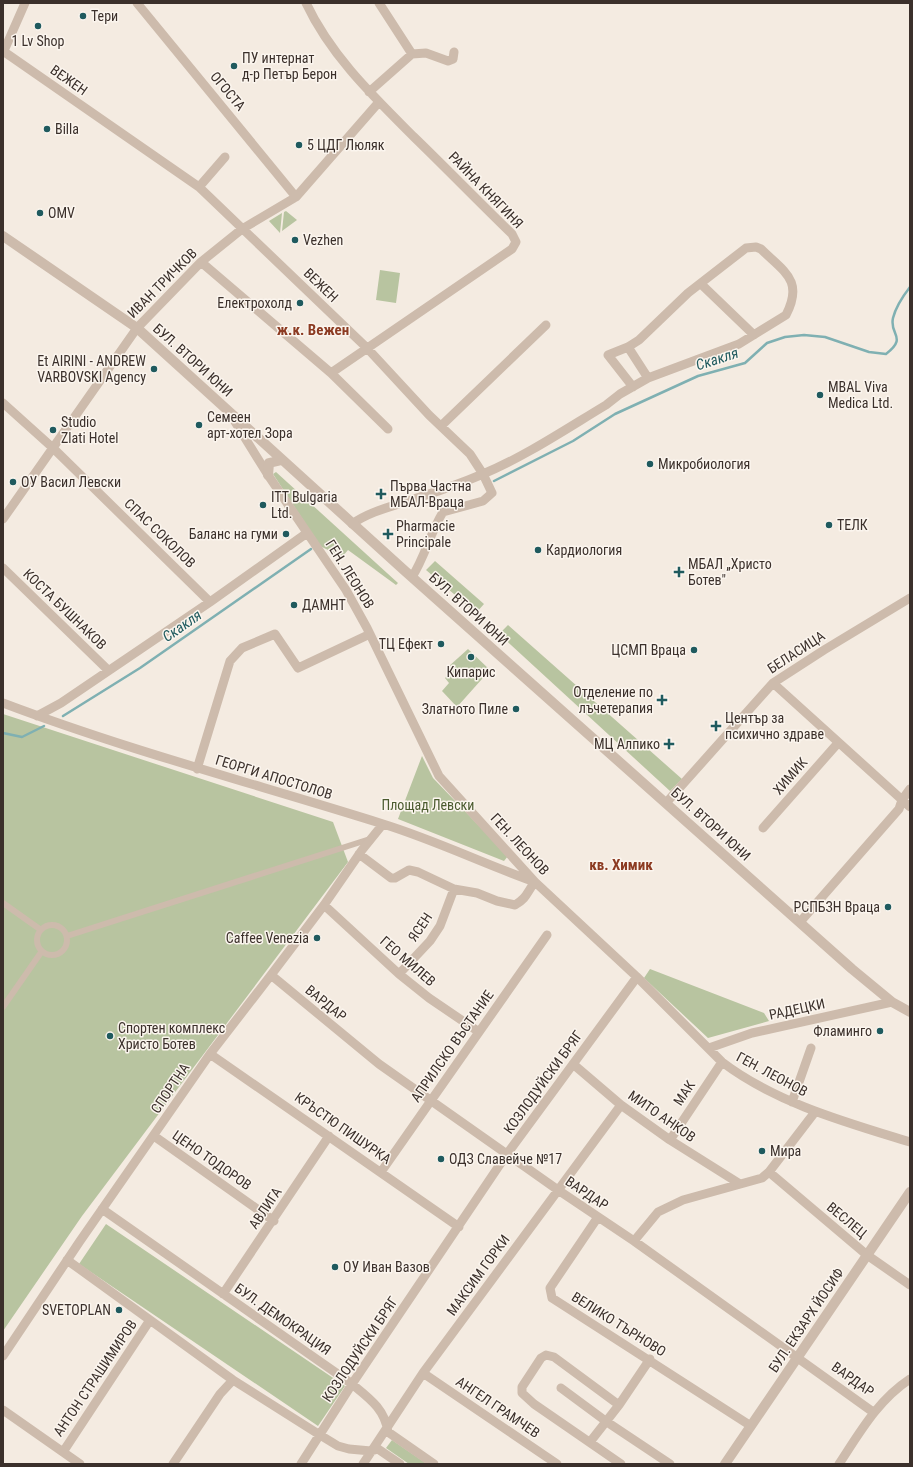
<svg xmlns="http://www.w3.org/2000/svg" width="913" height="1467" font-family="'Roboto Condensed',sans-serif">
	<rect width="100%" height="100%" fill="#f4ebe1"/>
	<!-- green -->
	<path fill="#b8c4a0" d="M286,211L297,220L282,231L284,212Z
		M282,213L280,233L269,221Z
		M380,270L400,273L396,303L376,300Z
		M276,472L398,583L396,585L348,550L342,557L320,546L273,474Z
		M435,561L484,604L476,613L426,570Z
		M508,625L682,779L670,791L499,634Z
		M468,649L490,670L457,707L442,691L449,683L445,678L452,671L448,667Z
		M3,714L333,822L348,862L82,1216L3,1331Z
		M422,756L433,778L508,856L504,861L398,819Z
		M650,969L764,1013L769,1021L708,1038L644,978Z
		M106,1224L345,1386L318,1426L79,1264Z
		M392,1440L427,1464H409L386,1448Z"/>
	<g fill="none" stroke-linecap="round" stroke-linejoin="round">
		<!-- stream -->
		<path stroke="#7fb0b2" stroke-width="2.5" d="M494,481L573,441L615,414L698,376L745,363L767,343L785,337L804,335L825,337L869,352L886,354C908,337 889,335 893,318C896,306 903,296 910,287
			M63,716L140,668L311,549
			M3,733L22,737L44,726"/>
		<!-- pedestrian -->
		<path stroke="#cdbbac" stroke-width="6" d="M3,903L41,930
			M37 940a15 15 0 1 1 30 0a15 15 0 1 1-30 0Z
			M67,936L370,839
			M3,1007L42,951"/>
		<!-- minor -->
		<path stroke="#cdbbac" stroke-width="9" d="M137,3L296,197
			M306,3C331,56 373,96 414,137C447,169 479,202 512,234L516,242L512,249L331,373
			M379,3L412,54L426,53L448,61L453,59L454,52
			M3,51L199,187L367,348L429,415L470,454L483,474L492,493L483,501L443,512C430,533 425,557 412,577
			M3,53L25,3
			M369,92L412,54
			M199,187L225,157
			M201,262L331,373L388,429
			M701,284L754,335
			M628,347L648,378
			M3,403L53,448L210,602
			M232,417L268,475L346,590L367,628L439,776L535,882L637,977L722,1062C776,1103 845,1122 910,1142
			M441,426L546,325
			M3,519L137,328L201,262L242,229L296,197L379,102
			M352,524C372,510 395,506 417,498C439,491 462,483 483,474C526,456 566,429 606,405L620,394L648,378L739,344L786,315C804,280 784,272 761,249L756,247L746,248L688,293L639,340L628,347L608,355L633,387
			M3,568L108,670
			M773,683L910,807
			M3,703C127,750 256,784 383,824C435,840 484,864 535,882C526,893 528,897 515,905L497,901L477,893L454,889L418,872L409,870L395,878H391L359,854
			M37,716L61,703L210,602L307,533
			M197,769L230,661L242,648L275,634L298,668L370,634
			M666,803L773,683L824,650L910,598
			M763,828L838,743
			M324,905L399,974L429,998L479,1032
			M800,922L899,809L902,800L910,789
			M399,974L430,941L440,926L454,889
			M271,975L379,1064L558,1190L634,1241L873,1412
			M709,1048L752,1033L892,1002
			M210,1054L459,1227
			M573,1064L621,1105L670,1140L740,1184
			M792,1102L811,1048
			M154,1136L274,1221
			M670,1140L722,1062
			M381,1172L547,935
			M769,1172L867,1255L910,1285
			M102,1209L352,1384C369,1398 385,1409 388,1432L434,1464
			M598,1217L550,1288L552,1298L751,1426
			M634,1241L658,1212L683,1200L762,1178L769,1172L815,1112
			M67,1260L233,1380L320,1435L338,1446L349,1449L371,1451L378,1449L400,1464
			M223,1294L329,1136
			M3,1356L80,1241L210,1054L271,975L324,905L362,850L383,824
			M423,1373L557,1464
			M561,1388L607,1422L670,1464
			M619,1405L650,1359
			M3,1410L80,1464
			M590,1442L619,1405L554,1357L546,1355L541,1358L522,1387V1393L534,1404L621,1464
			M63,1452L150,1320
			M173,1464L220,1394L233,1380
			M301,1464L352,1384L507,1154L637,977
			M363,1464L423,1373L621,1105
			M839,1464C860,1432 878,1400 910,1379"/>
		<!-- tertiary -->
		<path stroke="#cdbbac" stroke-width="10" d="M3,236L137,328L405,571L852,969L892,1002L910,1012
			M268,475L269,463L282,460
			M725,1464L910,1192"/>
	</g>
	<!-- markers -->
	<g fill="#1f5a5e" stroke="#fbf5ee" stroke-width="1.5">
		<circle cx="83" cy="16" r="4"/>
		<circle cx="38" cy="26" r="4"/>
		<circle cx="234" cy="66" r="4"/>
		<circle cx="47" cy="129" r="4"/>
		<circle cx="299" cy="145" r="4"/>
		<circle cx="40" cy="213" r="4"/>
		<circle cx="295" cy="240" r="4"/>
		<circle cx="300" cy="303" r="4"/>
		<circle cx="154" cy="369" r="4"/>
		<circle cx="820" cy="395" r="4"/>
		<circle cx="199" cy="425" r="4"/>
		<circle cx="53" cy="430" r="4"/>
		<circle cx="650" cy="464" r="4"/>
		<circle cx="13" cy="482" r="4"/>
		<path d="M379 488h4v4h4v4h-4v4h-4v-4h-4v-4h4z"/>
		<circle cx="263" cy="505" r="4"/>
		<circle cx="829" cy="525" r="4"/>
		<circle cx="286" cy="534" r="4"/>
		<path d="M386 528h4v4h4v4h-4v4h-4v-4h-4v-4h4z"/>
		<circle cx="538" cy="550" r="4"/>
		<path d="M677 566h4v4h4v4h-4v4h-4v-4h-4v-4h4z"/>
		<circle cx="294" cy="605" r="4"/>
		<circle cx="441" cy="644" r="4"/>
		<circle cx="694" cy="650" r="4"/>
		<circle cx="471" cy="657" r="4"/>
		<path d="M660 694h4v4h4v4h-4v4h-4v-4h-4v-4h4z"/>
		<circle cx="516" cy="709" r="4"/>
		<path d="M714 720h4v4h4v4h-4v4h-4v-4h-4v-4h4z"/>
		<path d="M667 738h4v4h4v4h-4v4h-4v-4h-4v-4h4z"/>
		<circle cx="888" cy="907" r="4"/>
		<circle cx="317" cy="938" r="4"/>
		<circle cx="880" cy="1031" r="4"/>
		<circle cx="110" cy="1036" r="4"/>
		<circle cx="762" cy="1151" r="4"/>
		<circle cx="441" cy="1159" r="4"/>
		<circle cx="335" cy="1267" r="4"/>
		<circle cx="119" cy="1310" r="4"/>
	</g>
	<g text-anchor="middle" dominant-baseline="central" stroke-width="3" stroke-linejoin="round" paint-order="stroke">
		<!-- poi labels -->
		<g font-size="14" fill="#3b302b" stroke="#fbf5ee" text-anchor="start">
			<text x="91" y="16">Тери</text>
			<text x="38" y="41" text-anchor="middle">1 Lv Shop</text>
			<text x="242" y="58">ПУ интернат<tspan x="242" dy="16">д-р Петър Берон</tspan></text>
			<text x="55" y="129">Billa</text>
			<text x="307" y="145">5 ЦДГ Люляк</text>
			<text x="48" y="213">OMV</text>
			<text x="303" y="240">Vezhen</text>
			<text x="292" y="303" text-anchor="end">Електрохолд</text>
			<text x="146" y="361" text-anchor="end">Et AIRINI - ANDREW<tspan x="146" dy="16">VARBOVSKI Agency</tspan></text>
			<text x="828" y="387">MBAL Viva<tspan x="828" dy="16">Medica Ltd.</tspan></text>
			<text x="207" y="417">Семеен<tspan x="207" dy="16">арт-хотел Зора</tspan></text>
			<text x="61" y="422">Studio<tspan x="61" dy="16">Zlati Hotel</tspan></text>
			<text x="658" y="464">Микробиология</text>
			<text x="21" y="482">ОУ Васил Левски</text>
			<text x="390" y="486">Първа Частна<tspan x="390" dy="16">МБАЛ-Враца</tspan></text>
			<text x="271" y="497">ITT Bulgaria<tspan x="271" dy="16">Ltd.</tspan></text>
			<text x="837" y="525">ТЕЛК</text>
			<text x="396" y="526">Pharmacie<tspan x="396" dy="16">Principale</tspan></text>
			<text x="278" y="534" text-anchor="end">Баланс на гуми</text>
			<text x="546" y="550">Кардиология</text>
			<text x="688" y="564">МБАЛ „Христо<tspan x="688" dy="16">Ботев"</tspan></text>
			<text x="302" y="605">ДАМНТ</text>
			<text x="433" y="644" text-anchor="end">ТЦ Ефект</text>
			<text x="686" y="650" text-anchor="end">ЦСМП Враца</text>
			<text x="471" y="672" text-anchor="middle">Кипарис</text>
			<text x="653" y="692" text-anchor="end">Отделение по<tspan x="653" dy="16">лъчетерапия</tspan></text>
			<text x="508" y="709" text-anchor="end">Златното Пиле</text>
			<text x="725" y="718">Център за<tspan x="725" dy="16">психично здраве</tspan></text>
			<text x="660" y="744" text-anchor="end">МЦ Алпико</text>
			<text x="880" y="907" text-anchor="end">РСПБЗН Враца</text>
			<text x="309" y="938" text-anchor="end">Caffee Venezia</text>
			<text x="118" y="1028">Спортен комплекс<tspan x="118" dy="16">Христо Ботев</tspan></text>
			<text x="872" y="1031" text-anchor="end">Фламинго</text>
			<text x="770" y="1151">Мира</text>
			<text x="449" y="1159">ОДЗ Славейче №17</text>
			<text x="343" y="1267">ОУ Иван Вазов</text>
			<text x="111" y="1310" text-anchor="end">SVETOPLAN</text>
		</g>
		<!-- street labels -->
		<g font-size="14" fill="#3b302b" stroke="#fbf5ee">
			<text transform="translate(69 80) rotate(35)">ВЕЖЕН</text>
			<text transform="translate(228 91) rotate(50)">ОГОСТА</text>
			<text transform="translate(486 190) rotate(46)">РАЙНА КНЯГИНЯ</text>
			<text transform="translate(162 283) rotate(-45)">ИВАН ТРИЧКОВ</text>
			<text transform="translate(321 285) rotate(44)">ВЕЖЕН</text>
			<text transform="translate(193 360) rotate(42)">БУЛ. ВТОРИ ЮНИ</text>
			<text transform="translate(160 533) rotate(44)">СПАС СОКОЛОВ</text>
			<text transform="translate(350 574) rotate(58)">ГЕН. ЛЕОНОВ</text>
			<text transform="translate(65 609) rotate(44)">КОСТА БУШНАКОВ</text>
			<text transform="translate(469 609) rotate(42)">БУЛ. ВТОРИ ЮНИ</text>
			<text transform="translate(796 652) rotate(-33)">БЕЛАСИЦА</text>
			<text transform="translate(790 776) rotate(-49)">ХИМИК</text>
			<text transform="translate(274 777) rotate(17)">ГЕОРГИ АПОСТОЛОВ</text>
			<text transform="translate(711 824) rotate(42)">БУЛ. ВТОРИ ЮНИ</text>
			<text transform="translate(520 844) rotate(47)">ГЕН. ЛЕОНОВ</text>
			<text transform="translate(420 927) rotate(-56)">ЯСЕН</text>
			<text transform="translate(408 961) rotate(41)">ГЕО МИЛЕВ</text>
			<text transform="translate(326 1003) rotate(39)">ВАРДАР</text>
			<text transform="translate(797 1009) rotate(-12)">РАДЕЦКИ</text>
			<text transform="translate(452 1046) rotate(-55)">АПРИЛСКО ВЪСТАНИЕ</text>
			<text transform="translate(772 1074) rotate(28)">ГЕН. ЛЕОНОВ</text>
			<text transform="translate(543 1082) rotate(-54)">КОЗЛОДУЙСКИ БРЯГ</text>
			<text transform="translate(170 1088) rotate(-56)">СПОРТНА</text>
			<text transform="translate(684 1093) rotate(-56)">МАК</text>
			<text transform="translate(662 1116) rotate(35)">МИТО АНКОВ</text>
			<text transform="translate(343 1128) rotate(35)">КРЪСТЮ ПИШУРКА</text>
			<text transform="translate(212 1160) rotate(35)">ЦЕНО ТОДОРОВ</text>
			<text transform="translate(587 1193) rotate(34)">ВАРДАР</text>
			<text transform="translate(265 1208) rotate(-56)">АВЛИГА</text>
			<text transform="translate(847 1220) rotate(40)">ВЕСЛЕЦ</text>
			<text transform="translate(478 1275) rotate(-54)">МАКСИМ ГОРКИ</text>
			<text transform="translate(283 1319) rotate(35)">БУЛ. ДЕМОКРАЦИЯ</text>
			<text transform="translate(806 1320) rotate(-56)">БУЛ. ЕКЗАРХ ЙОСИФ</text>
			<text transform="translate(619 1324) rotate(32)">ВЕЛИКО ТЪРНОВО</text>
			<text transform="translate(360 1349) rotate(-56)">КОЗЛОДУЙСКИ БРЯГ</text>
			<text transform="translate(95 1378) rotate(-56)">АНТОН СТРАШИМИРОВ</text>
			<text transform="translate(853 1379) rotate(36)">ВАРДАР</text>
			<text transform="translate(498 1407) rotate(34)">АНГЕЛ ГРАМЧЕВ</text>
		</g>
		<!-- park labels -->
		<g font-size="14" fill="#4a5a2e" stroke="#fbf5ee">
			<text x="428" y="805">Площад Левски</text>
		</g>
		<!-- neighbourhood labels -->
		<g font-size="15" font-weight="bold" fill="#8c3b22" stroke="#fbf5ee">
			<text x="313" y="330">ж.к. Вежен</text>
			<text x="621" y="865">кв. Химик</text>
		</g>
		<!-- water labels -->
		<g font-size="15" font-style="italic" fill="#1f5a5e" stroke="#fbf5ee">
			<text transform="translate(717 359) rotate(-18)">Скакля</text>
			<text transform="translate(182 626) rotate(-35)">Скакля</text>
		</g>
	</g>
	<!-- border -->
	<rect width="913" height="1467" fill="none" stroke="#3b302b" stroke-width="8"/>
</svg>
